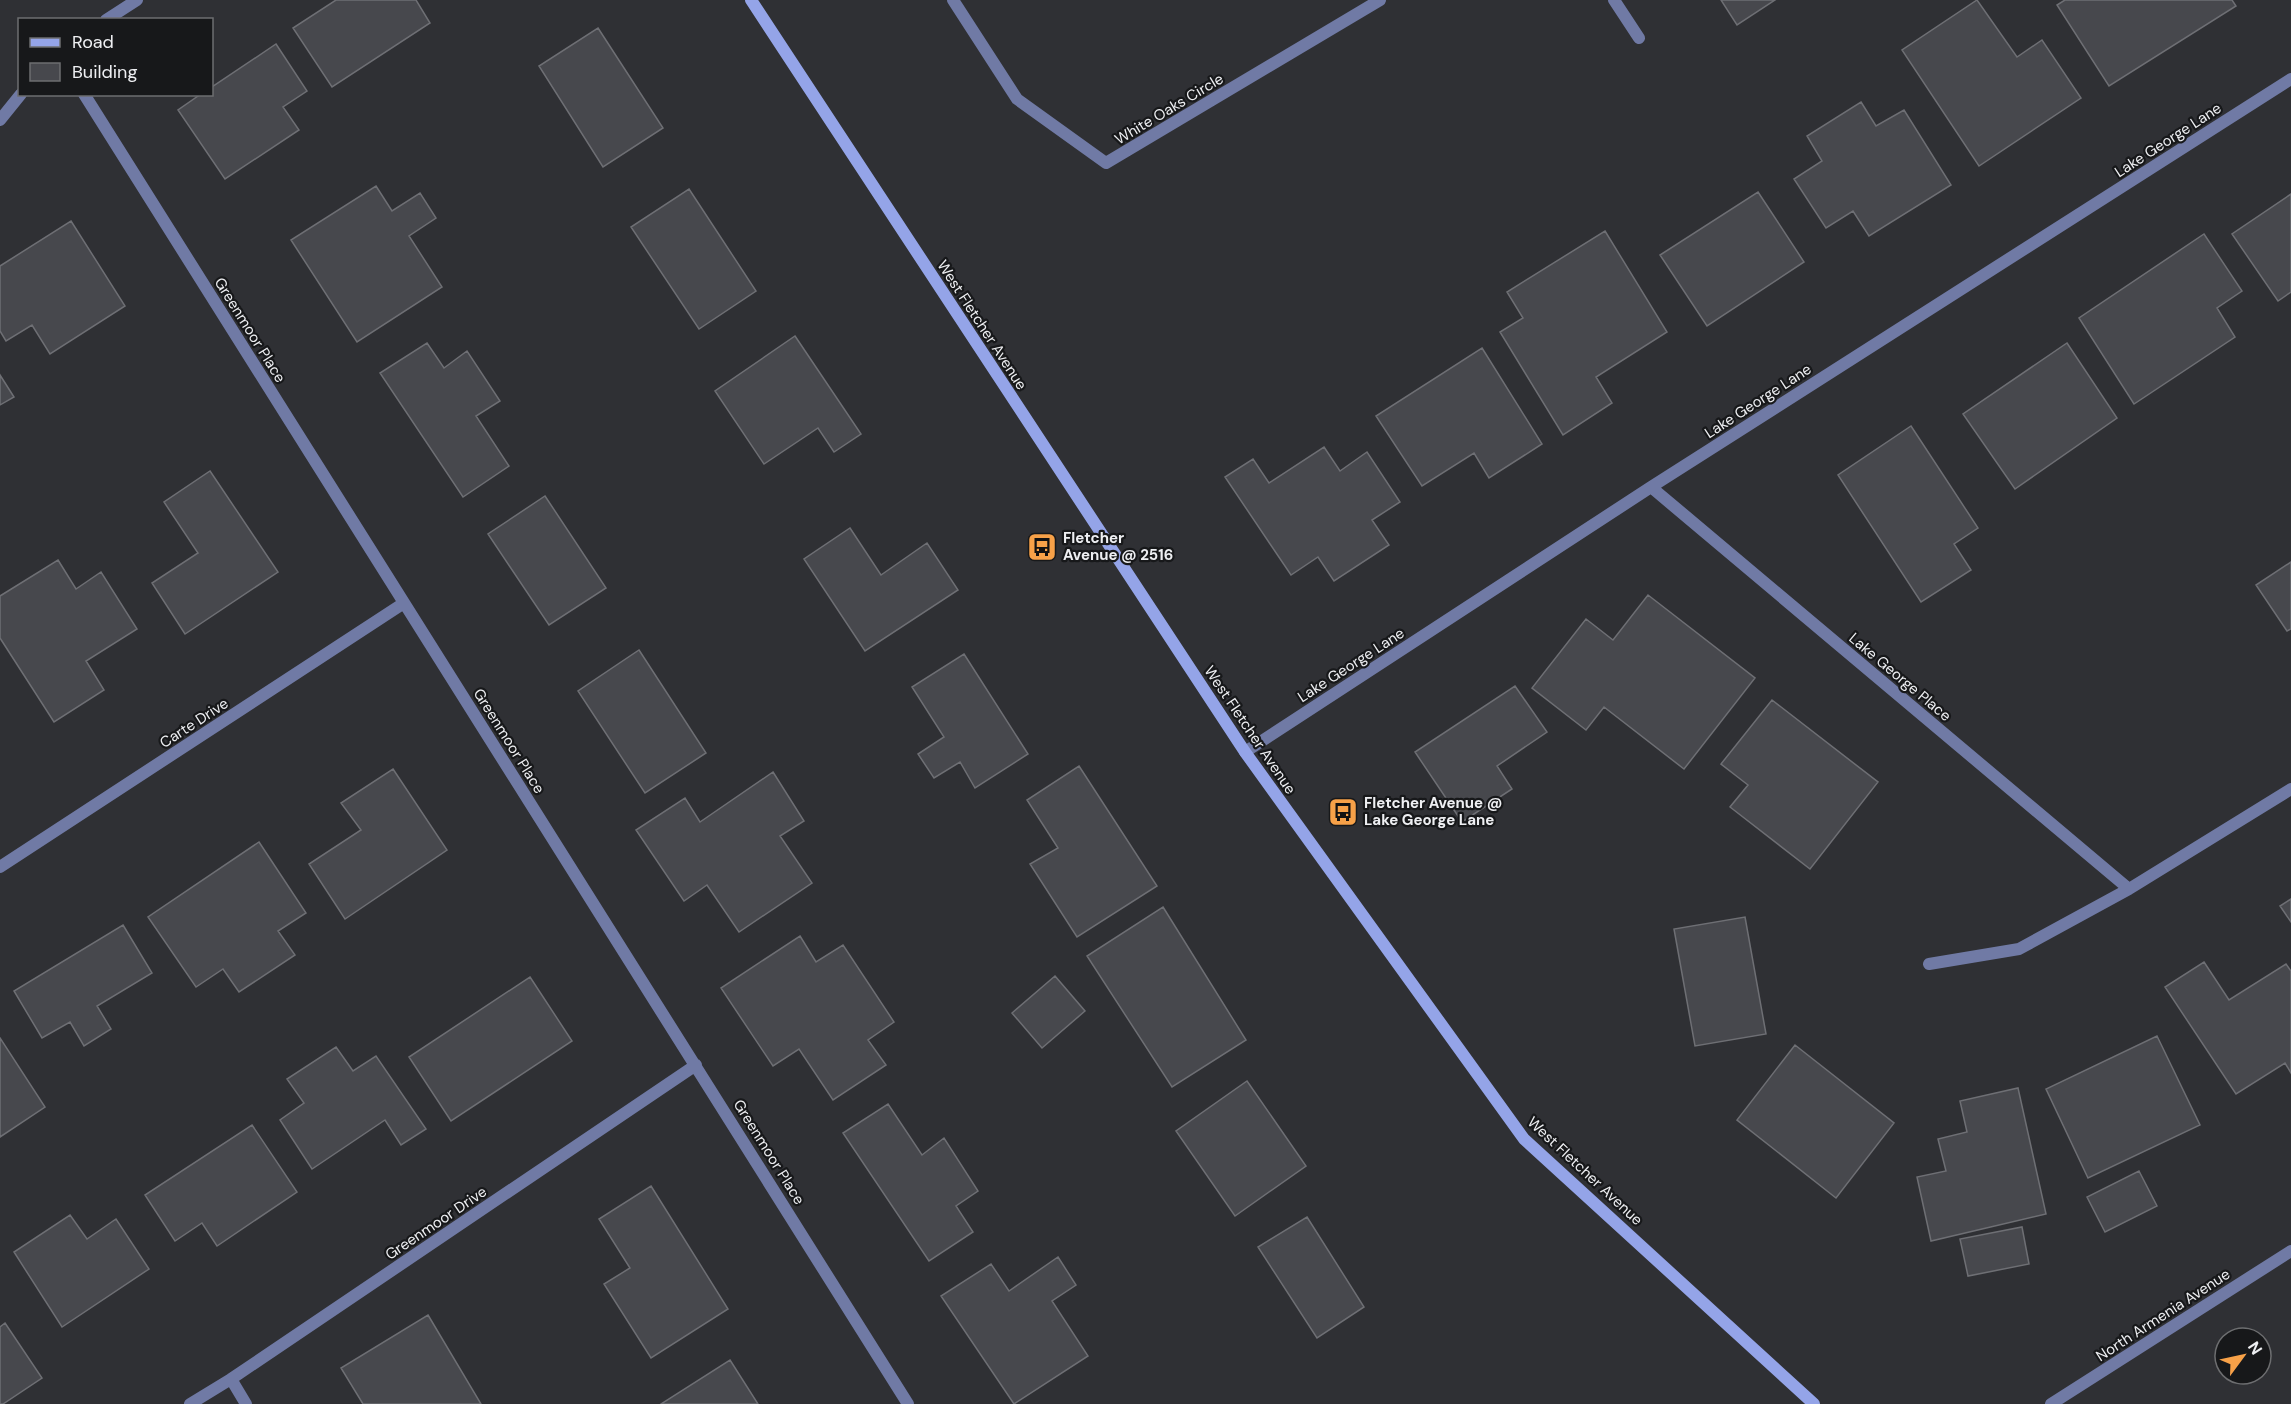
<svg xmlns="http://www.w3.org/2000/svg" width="2291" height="1404" font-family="'DM Sans',sans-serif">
	<rect width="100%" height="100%" fill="#2f3034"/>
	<!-- building -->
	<path fill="#47484d" stroke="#6e6f74" stroke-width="1.5" d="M336,0H416L430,23L332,87L293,28Z
		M1721,0H1775L1737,25Z
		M1977,0L2017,57L2042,40L2081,98L1979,166L1902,50Z
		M2065,0H2232L2236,6L2109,86L2057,5Z
		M598,28L663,128L603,167L539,66Z
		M276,44L307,91L283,107L299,130L225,179L178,110L201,94H212V87Z
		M1861,102L1876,126L1904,110L1951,185L1869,236L1853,211L1826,228L1794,179L1822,161L1807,136Z
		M376,186L392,211L420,193L436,218L409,236L442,287L357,342L291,240Z
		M689,189L756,291L699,329L631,227Z
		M1758,192L1804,262L1707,326L1660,255Z
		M2291,194V292L2278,301L2232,234Z
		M71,221L125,306L50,354L32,325L6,341L0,331V266Z
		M1605,231L1667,332L1596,377L1612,403L1563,435L1500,332L1523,318L1507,292Z
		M2204,234L2242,291L2217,308L2235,337L2134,404L2079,318Z
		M795,336L861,434L834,452L818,428L764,464L715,391Z
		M427,343L444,368L467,351L500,401L476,416L509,466L463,497L380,373Z
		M2067,343L2117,418L2015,489L1963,414Z
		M1482,348L1542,444L1489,478L1474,453L1422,486L1376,416Z
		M0,375L14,397L0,405Z
		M1911,426L1978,528L1954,544L1971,570L1921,602L1838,475Z
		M1324,447L1340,471L1367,452L1400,502L1372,520L1389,545L1334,581L1318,557L1291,575L1225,477L1253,459L1269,483Z
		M210,471L278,572L185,634L152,583L198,553L164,502Z
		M545,496L606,588L549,625L488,534Z
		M850,528L881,575L927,543L958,590L865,651L804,559Z
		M58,560L76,589L101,572L137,629L86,661L104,690L54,722L0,638V596Z
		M2291,562V629L2287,631L2256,585Z
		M1648,595L1755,678L1684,769L1604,707L1586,730L1532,688L1586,619L1613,640Z
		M639,650L706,753L645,793L578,691Z
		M964,654L1028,754L975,788L960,762L934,778L918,754L944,737L912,687Z
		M1515,686L1547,732L1497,766L1512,789L1462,822L1415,752Z
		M1772,700L1878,782L1810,869L1730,807L1748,785L1721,764Z
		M1079,766L1157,886L1077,937L1030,864L1058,848L1027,800Z
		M393,769L447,850L345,919L309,864L361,830L341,803Z
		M773,772L804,821L780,836L812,883L739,932L707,885L684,901L636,830L685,798L700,822Z
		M259,842L306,913L278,931L295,955L239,992L223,969L196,987L148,917Z
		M2291,899V922L2280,906Z
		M1163,907L1246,1040L1172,1087L1087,956Z
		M1745,917L1766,1034L1695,1046L1674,929Z
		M123,925L152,973L97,1006L111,1029L84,1046L70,1022L42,1038L14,991Z
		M800,936L816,962L843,945L894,1022L868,1040L886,1065L833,1100L799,1049L773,1066L721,988Z
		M2204,962L2229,1000L2286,964L2291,971V1073L2285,1063L2236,1094L2165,987Z
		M1055,976L1085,1011L1042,1048L1012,1013Z
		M530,977L572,1041L451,1121L409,1057Z
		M2157,1036L2200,1125L2088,1178L2046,1089Z
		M0,1038L45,1107L0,1137Z
		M1795,1045L1894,1123L1836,1198L1737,1120Z
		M336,1047L353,1071L376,1056L426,1129L401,1145L385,1120L312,1169L280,1120L304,1103L287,1079Z
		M1247,1081L1306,1166L1235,1216L1176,1131Z
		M2018,1088L2046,1214L1931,1241L1917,1177L1946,1171L1938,1139L1967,1132L1960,1101Z
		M888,1104L922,1155L944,1138L978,1191L956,1206L973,1232L929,1261L843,1133Z
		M252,1125L297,1192L217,1246L202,1223L175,1241L145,1195Z
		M2139,1171L2157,1206L2105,1232L2087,1197Z
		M651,1186L728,1309L651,1358L604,1284L630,1268L599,1219Z
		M70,1215L87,1239L116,1219L149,1269L62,1327L14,1252Z
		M1307,1217L1364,1307L1317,1338L1258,1247Z
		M2022,1227L2029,1264L1968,1276L1960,1239Z
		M1058,1257L1076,1285L1052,1301L1088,1356L1014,1404L941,1296L991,1264L1009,1291Z
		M428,1315L481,1404H363L341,1368Z
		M5,1323L42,1378L3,1404H0V1327Z
		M730,1360L758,1404H661Z"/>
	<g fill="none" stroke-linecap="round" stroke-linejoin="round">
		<!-- lane -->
		<path stroke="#707aa5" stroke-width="12" d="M1614,0L1639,38"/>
		<!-- street -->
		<path stroke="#707aa5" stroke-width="12" d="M953,0L1017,99L1106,163L1380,0
			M106,20L137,0
			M84,94L908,1404
			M0,120L21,94
			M1651,487L2129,889
			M1245,752L1651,487L2291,79
			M0,867L404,603
			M1929,964L2019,949L2129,889L2291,789
			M231,1379L246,1404
			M190,1404L231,1379L696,1065
			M2051,1404L2291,1251"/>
		<!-- secondary -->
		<path stroke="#94a4e8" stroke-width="12" d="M751,0L1245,752L1524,1139L1814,1404"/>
	</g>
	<!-- icons -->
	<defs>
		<g id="bus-square" transform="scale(1.5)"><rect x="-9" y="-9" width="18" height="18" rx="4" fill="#f7a148" stroke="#17181a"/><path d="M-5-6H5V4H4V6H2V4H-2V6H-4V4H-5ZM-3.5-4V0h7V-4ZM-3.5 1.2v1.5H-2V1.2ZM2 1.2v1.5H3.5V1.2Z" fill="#111"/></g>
	</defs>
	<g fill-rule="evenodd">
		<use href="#bus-square" x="1042" y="547"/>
		<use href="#bus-square" x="1343" y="812"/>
	</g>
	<g text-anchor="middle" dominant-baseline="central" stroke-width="4.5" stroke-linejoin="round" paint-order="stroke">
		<!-- street labels -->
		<g font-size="15" fill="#eeeff2" stroke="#17181a">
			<text transform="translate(1169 109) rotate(-31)">White Oaks Circle</text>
			<text transform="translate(2168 140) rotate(-33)">Lake George Lane</text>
			<text transform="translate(982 325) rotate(57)">West Fletcher Avenue</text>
			<text transform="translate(250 330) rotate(58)">Greenmoor Place</text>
			<text transform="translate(1758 401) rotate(-33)">Lake George Lane</text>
			<text transform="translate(1351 665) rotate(-33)">Lake George Lane</text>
			<text transform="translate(1900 677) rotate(40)">Lake George Place</text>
			<text transform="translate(194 723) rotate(-33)">Carte Drive</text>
			<text transform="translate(1250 730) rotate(56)">West Fletcher Avenue</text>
			<text transform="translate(509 741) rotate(58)">Greenmoor Place</text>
			<text transform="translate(769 1152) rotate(58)">Greenmoor Place</text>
			<text transform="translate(1585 1171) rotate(43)">West Fletcher Avenue</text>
			<text transform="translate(436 1223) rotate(-34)">Greenmoor Drive</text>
			<text transform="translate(2163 1315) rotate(-33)">North Armenia Avenue</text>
		</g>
		<!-- poi labels -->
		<g font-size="15" font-weight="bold" fill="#eeeff2" stroke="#17181a" text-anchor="start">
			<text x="1063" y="538">Fletcher<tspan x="1063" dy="17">Avenue @ 2516</tspan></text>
			<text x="1364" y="803">Fletcher Avenue @<tspan x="1364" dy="17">Lake George Lane</tspan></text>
		</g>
	</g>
	<!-- legend -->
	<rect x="18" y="18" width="195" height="78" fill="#17181a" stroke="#6d6e70" stroke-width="1.5"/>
	<rect x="30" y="38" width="30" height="9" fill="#94a4e8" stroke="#6d6e70" stroke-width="1.5"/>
	<text x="72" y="48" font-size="18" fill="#eeeff2">Road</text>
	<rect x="30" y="63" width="30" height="18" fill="#47484d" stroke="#6d6e70" stroke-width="1.5"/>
	<text x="72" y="78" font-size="18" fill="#eeeff2">Building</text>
	<!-- north arrow -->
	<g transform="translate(2243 1356) rotate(57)"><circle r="28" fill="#17181a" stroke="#6d6e70" stroke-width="1.5"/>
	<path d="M0-4.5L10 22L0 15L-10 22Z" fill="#f7a148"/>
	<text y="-9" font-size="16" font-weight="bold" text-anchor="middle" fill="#eeeff2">N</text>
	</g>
</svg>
